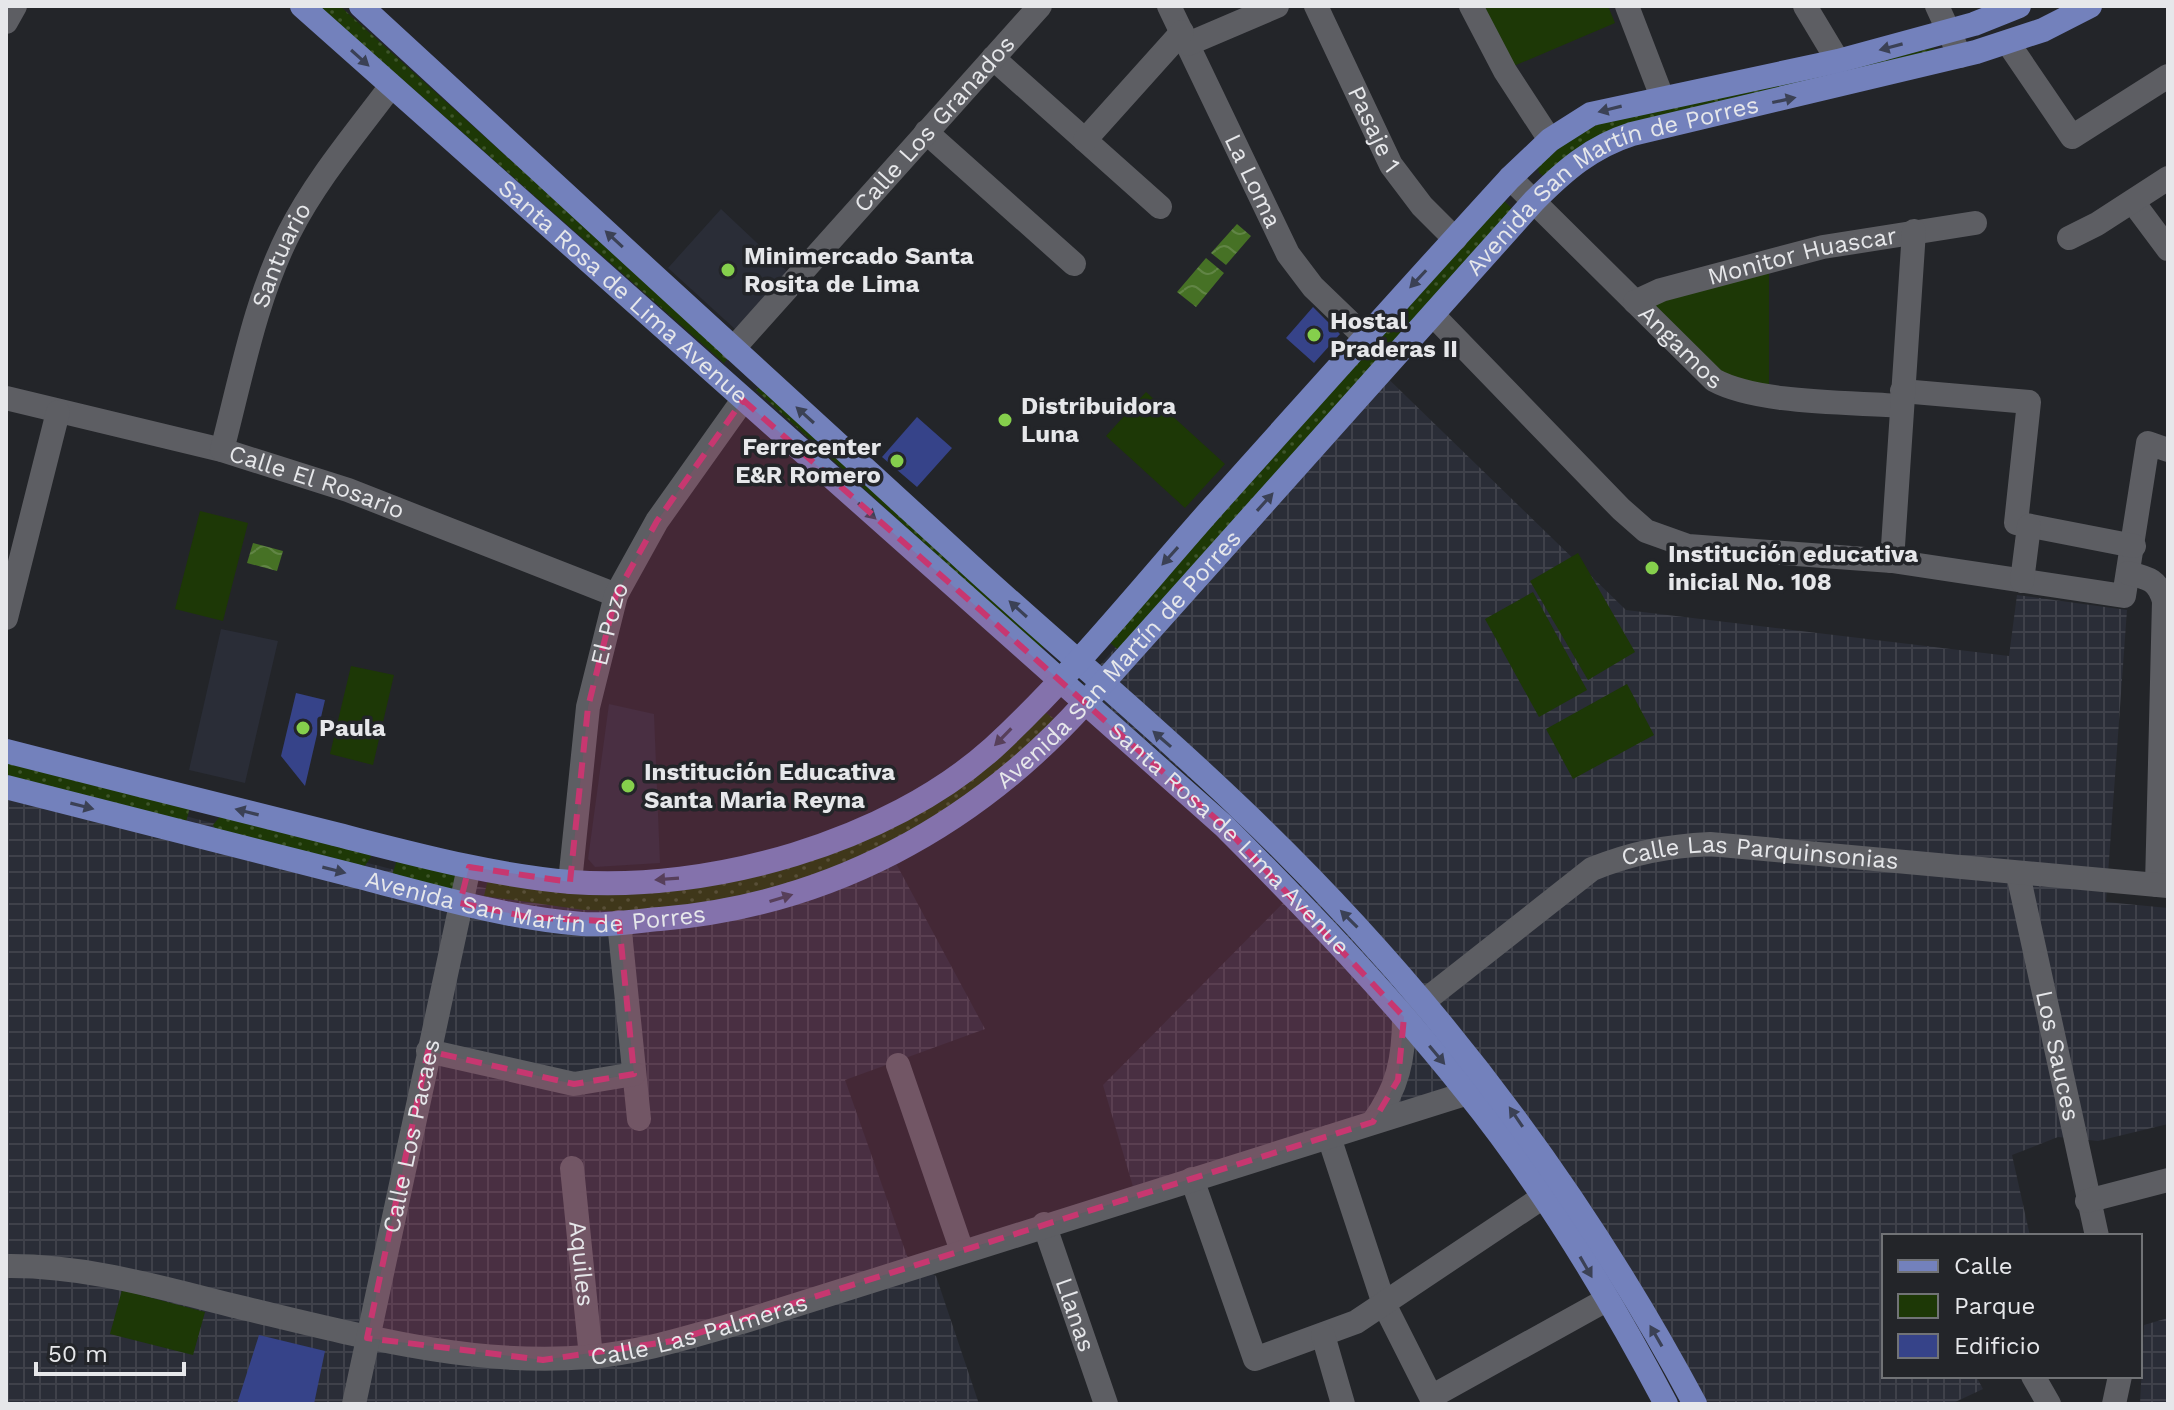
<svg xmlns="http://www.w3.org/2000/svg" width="2174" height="1410" font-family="'Work Sans',sans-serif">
	<defs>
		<pattern id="industrial-grid" width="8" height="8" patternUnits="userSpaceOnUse" patternTransform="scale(2)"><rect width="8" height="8" fill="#2a2d37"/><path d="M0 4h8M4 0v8" fill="none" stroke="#3f414a"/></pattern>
		<pattern id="grass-dots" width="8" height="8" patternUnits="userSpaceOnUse" patternTransform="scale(2)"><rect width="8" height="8" fill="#1d3806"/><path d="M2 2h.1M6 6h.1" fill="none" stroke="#3e552a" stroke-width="1.8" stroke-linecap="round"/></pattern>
		<pattern id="water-waves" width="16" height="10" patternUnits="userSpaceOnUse" patternTransform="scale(2)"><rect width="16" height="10" fill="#467125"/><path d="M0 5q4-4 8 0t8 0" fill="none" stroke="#618545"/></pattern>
	</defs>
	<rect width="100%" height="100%" fill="#232529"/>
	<!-- built -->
	<path fill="#2a2d37" d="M721,209L788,272L736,330L668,268Z
		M221,629L278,641L245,783L189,770Z
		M609,704L654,714L660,863L595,867L588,859Z"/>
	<!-- industrial -->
	<path fill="url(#industrial-grid)" d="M1371,362L1626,610L2009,656L2017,595L2127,610L2106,902L2168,908V1124L2098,1141L2058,1137L2012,1155L2030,1236H1884V1376H1976L1983,1389L1951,1404H1686L1571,1221L1476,1083L1134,1190L1103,1085L1301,885L1247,827L1082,685Z
		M6,770L426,878L585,905L731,893L885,843L985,1029L845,1080L907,1256L936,1276L979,1404H6Z
		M2168,1318V1404H2140L2144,1325Z"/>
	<!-- grass -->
	<path fill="url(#grass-dots)" d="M319,6H340L729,357L724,363Z
		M1933,48L1937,52L1619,128L1587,141L1545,177L1539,173L1538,167C1560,147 1578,131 1607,121Z
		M1504,201L1514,210L1123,654L1108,641Z
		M762,385L1047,643L1041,650L756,390Z
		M1045,712L1061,724L1002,778L843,869L725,900L640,912L584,910L484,896L488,879L602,894L662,892L733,881L827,855Z
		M6,761L190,807L186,822L6,778Z
		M222,814L371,853V857L364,867L217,832L213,825Z
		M397,860L459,874L455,892L392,875Z"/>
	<!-- park -->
	<path fill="#1d3806" d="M1476,6H1608L1615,23L1509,68Z
		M1769,271V387L1727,379L1654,304Z
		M1146,392L1225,464L1185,508L1106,436Z
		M200,511L248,523L223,621L175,609Z
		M1578,553L1635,652L1588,680L1530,581Z
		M1533,592L1587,690L1539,717L1485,619Z
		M351,666L394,675L373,765L330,754Z
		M1627,684L1654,735L1573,779L1546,729Z
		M122,1290L205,1312L193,1355L110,1334Z"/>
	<!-- water -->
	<path fill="url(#water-waves)" d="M1237,224L1251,236L1226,265L1211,253Z
		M1206,258L1224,273L1196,307L1177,292Z
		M253,543L283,551L277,571L247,563Z"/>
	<!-- building -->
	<path fill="#364389" d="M1313,307L1340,334L1314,363L1286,338Z
		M917,417L952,448L917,487L882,457Z
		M296,693L325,700L305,786L281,756Z
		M259,1335L325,1351L314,1404H237Z"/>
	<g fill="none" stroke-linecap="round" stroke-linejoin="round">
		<!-- minor -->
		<g stroke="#5d5e63" stroke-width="24">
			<path id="s1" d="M1169,6L1288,254L1313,287L1365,337"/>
			<path id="s2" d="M1316,6L1391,165L1422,206L1455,239"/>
			<path d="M1471,6L1505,71L1550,140"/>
			<path d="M1627,6L1662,97"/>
			<path d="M1805,6L1838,61"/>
			<path d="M1937,6L1960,56"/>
			<path d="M6,22L15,6"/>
			<path d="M2008,43L2072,137L2168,76"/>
			<path d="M1188,44L1277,6"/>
			<path d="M993,58L1160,207"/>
			<path d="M926,132L1074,264"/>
			<path d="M1085,140L1182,32"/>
			<path id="s3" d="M1510,178L1714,380C1758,404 1850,402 1902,406"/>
			<path d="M2133,202L2168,249"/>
			<path d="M2069,238L2097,224L2168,178"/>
			<path id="s4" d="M1635,302L1661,290L1823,247L1975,223"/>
			<path d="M1433,315L1621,509L1646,531L1688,546L1892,561L2124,596L2148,443L2168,450"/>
			<path id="s5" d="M733,349L1040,6"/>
			<path d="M1902,391L2029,402L2016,523L2134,546"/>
			<path id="s6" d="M6,398L222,450L348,490L616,595"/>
			<path id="s7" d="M222,450C241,378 255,300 289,233C316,180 355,134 391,86"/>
			<path d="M1892,561L1914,231"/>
			<path d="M2128,573C2149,578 2158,580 2164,601L2157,885"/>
			<path d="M2022,581L2029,526"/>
			<path d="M6,618L58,412"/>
			<path id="s8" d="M2018,874L2097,1236"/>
			<path id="s9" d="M570,882L588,707L616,595L657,521L743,400"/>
			<path d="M619,922L639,1119"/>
			<path d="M428,1051L574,1084L634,1074"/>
			<path d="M898,1065L962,1251"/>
			<path id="s10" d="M1373,1122C1398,1088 1404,1058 1404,1017L1592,869C1632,853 1667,846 1710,844L2168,886"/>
			<path d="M1329,1137L1384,1304L1431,1397L1606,1300"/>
			<path id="s11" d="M572,1168L591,1357"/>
			<path d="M1192,1179L1255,1359L1356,1322L1543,1197"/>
			<path d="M2087,1201L2168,1180"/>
			<path id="s12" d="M1044,1224L1106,1404"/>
			<path id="s13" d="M6,1266C86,1265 162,1288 239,1307C352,1334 471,1367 588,1357C640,1353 692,1336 742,1322L1468,1093"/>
			<path d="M1323,1335L1343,1404"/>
			<path d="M2033,1376L2049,1404"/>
			<path id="s14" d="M354,1404L469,867"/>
			<path d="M2114,1404L2120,1376"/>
		</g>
		<!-- major -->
		<g stroke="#7381bc" stroke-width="24">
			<path id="s15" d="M302,6L1224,826C1309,911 1391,997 1466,1091C1543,1186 1609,1296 1666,1404"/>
			<path d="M361,6C560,189 758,372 958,554C1051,640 1150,721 1241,809C1424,983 1576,1181 1695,1404"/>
			<path d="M6,751C114,779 223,806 331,833C410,853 489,875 571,882C710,892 887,843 993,748C1072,675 1141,588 1213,507C1312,397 1410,287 1510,178L1550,140L1591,114L1838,61L1974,24L2019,6"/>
			<path id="s16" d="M6,787C121,816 236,846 352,875C427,894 504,918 582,924C607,926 635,921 660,919C828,905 973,827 1085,703L1534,201C1564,171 1591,147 1632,134L1976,52L2043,30L2090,6"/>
		</g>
	</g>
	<!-- one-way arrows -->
	<defs><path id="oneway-solid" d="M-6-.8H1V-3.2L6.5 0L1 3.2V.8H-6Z" transform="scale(2)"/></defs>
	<g fill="#3b4155">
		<use href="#oneway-solid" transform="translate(1891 47) rotate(165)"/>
		<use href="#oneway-solid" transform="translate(360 58) rotate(42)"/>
		<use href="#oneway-solid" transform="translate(1784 100) rotate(-12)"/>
		<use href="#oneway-solid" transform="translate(1610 109) rotate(166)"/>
		<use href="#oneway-solid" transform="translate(614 239) rotate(-137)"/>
		<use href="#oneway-solid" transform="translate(1418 279) rotate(133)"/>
		<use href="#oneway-solid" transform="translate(805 415) rotate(-138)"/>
		<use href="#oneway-solid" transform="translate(1265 502) rotate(-48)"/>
		<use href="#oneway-solid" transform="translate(867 511) rotate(42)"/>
		<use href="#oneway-solid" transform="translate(1170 556) rotate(132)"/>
		<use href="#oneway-solid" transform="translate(1018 609) rotate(-138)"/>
		<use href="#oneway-solid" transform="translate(1003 737) rotate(134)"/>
		<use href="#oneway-solid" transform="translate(1162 739) rotate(-139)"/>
		<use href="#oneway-solid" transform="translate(82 806) rotate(14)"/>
		<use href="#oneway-solid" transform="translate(247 812) rotate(-166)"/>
		<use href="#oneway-solid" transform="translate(334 870) rotate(14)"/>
		<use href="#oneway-solid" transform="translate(667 879) rotate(176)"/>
		<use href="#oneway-solid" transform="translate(781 898) rotate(-17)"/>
		<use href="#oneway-solid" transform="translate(1349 919) rotate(-135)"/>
		<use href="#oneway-solid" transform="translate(1437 1055) rotate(50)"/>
		<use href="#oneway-solid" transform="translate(1516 1117) rotate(-124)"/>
		<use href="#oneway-solid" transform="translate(1586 1267) rotate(60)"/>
		<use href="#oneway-solid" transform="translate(1656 1336) rotate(-120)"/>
	</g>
	<!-- marked area -->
	<path fill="#c73770" fill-opacity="0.2" stroke="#c73770" stroke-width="6" stroke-dasharray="16 10" stroke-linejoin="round" d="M743,400L1224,826L1404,1017L1398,1080L1373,1122L673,1341L543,1360L367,1338L428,1051L574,1084L634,1074L619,922L528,917L460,903L469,867L570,882L588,707L616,595L657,521Z"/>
	<!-- markers -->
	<g fill="#85cf4c" stroke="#232529" stroke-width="3">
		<circle cx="728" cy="270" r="8"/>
		<circle cx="1314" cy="335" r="8"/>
		<circle cx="1005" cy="420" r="8"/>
		<circle cx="897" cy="461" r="8"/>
		<circle cx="1652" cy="568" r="8"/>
		<circle cx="303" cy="728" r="8"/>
		<circle cx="628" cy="786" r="8"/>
	</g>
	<g text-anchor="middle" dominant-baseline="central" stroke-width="7" stroke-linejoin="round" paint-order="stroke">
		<!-- street labels -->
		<g font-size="24" fill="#e6e7ea" stroke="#232529">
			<text stroke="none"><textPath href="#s5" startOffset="302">Calle Los Granados</textPath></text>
			<text stroke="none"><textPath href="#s2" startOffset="136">Pasaje 1</textPath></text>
			<text stroke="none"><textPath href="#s1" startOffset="194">La Loma</textPath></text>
			<text stroke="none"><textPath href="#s16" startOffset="1910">Avenida San Martín de Porres</textPath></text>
			<text stroke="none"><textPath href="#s4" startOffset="174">Monitor Huascar</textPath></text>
			<text stroke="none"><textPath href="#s7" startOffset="204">Santuario</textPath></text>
			<text stroke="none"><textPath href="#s15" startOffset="430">Santa Rosa de Lima Avenue</textPath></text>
			<text stroke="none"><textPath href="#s3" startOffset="240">Angamos</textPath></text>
			<text stroke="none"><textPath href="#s6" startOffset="322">Calle El Rosario</textPath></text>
			<text stroke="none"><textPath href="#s9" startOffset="262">El Pozo</textPath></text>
			<text stroke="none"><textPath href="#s16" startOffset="1214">Avenida San Martín de Porres</textPath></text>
			<text stroke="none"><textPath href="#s15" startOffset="1246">Santa Rosa de Lima Avenue</textPath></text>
			<text stroke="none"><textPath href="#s10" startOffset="522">Calle Las Parquinsonias</textPath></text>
			<text stroke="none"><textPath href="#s16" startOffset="544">Avenida San Martín de Porres</textPath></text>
			<text stroke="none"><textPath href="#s8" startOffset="186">Los Sauces</textPath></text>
			<text stroke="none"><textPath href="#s14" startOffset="274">Calle Los Pacaes</textPath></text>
			<text stroke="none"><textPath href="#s11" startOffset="96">Aquiles</textPath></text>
			<text stroke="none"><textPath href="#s12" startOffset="96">Llanas</textPath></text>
			<text stroke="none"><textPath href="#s13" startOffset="706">Calle Las Palmeras</textPath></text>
		</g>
		<!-- poi labels -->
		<g font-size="24" font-weight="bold" fill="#e6e7ea" stroke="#232529" text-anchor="start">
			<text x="744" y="256">Minimercado Santa<tspan x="744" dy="28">Rosita de Lima</tspan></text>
			<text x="1330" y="321">Hostal<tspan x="1330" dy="28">Praderas II</tspan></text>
			<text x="1021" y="406">Distribuidora<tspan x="1021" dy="28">Luna</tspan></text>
			<text x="881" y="447" text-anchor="end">Ferrecenter<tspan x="881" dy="28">E&amp;R Romero</tspan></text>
			<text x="1668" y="554">Institución educativa<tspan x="1668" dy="28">inicial No. 108</tspan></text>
			<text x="319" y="728">Paula</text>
			<text x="644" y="772">Institución Educativa<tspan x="644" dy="28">Santa Maria Reyna</tspan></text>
		</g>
	</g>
	<!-- border -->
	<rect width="2174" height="1410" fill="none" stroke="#e6e7ea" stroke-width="16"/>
	<!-- legend -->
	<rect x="1882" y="1234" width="260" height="144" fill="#232529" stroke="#717376" stroke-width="2"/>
	<rect x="1898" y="1260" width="40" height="12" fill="#7381bc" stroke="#717376" stroke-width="2"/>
	<text x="1954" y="1274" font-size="24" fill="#e6e7ea">Calle</text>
	<rect x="1898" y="1294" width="40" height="24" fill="#1d3806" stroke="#717376" stroke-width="2"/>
	<text x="1954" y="1314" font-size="24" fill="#e6e7ea">Parque</text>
	<rect x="1898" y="1334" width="40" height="24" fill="#364389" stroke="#717376" stroke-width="2"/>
	<text x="1954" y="1354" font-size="24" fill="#e6e7ea">Edificio</text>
	<!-- scale -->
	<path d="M36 1362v12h148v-12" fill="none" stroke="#e6e7ea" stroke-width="4"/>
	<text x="48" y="1362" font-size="24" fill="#e6e7ea" stroke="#232529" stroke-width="6" paint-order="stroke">50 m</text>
</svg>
